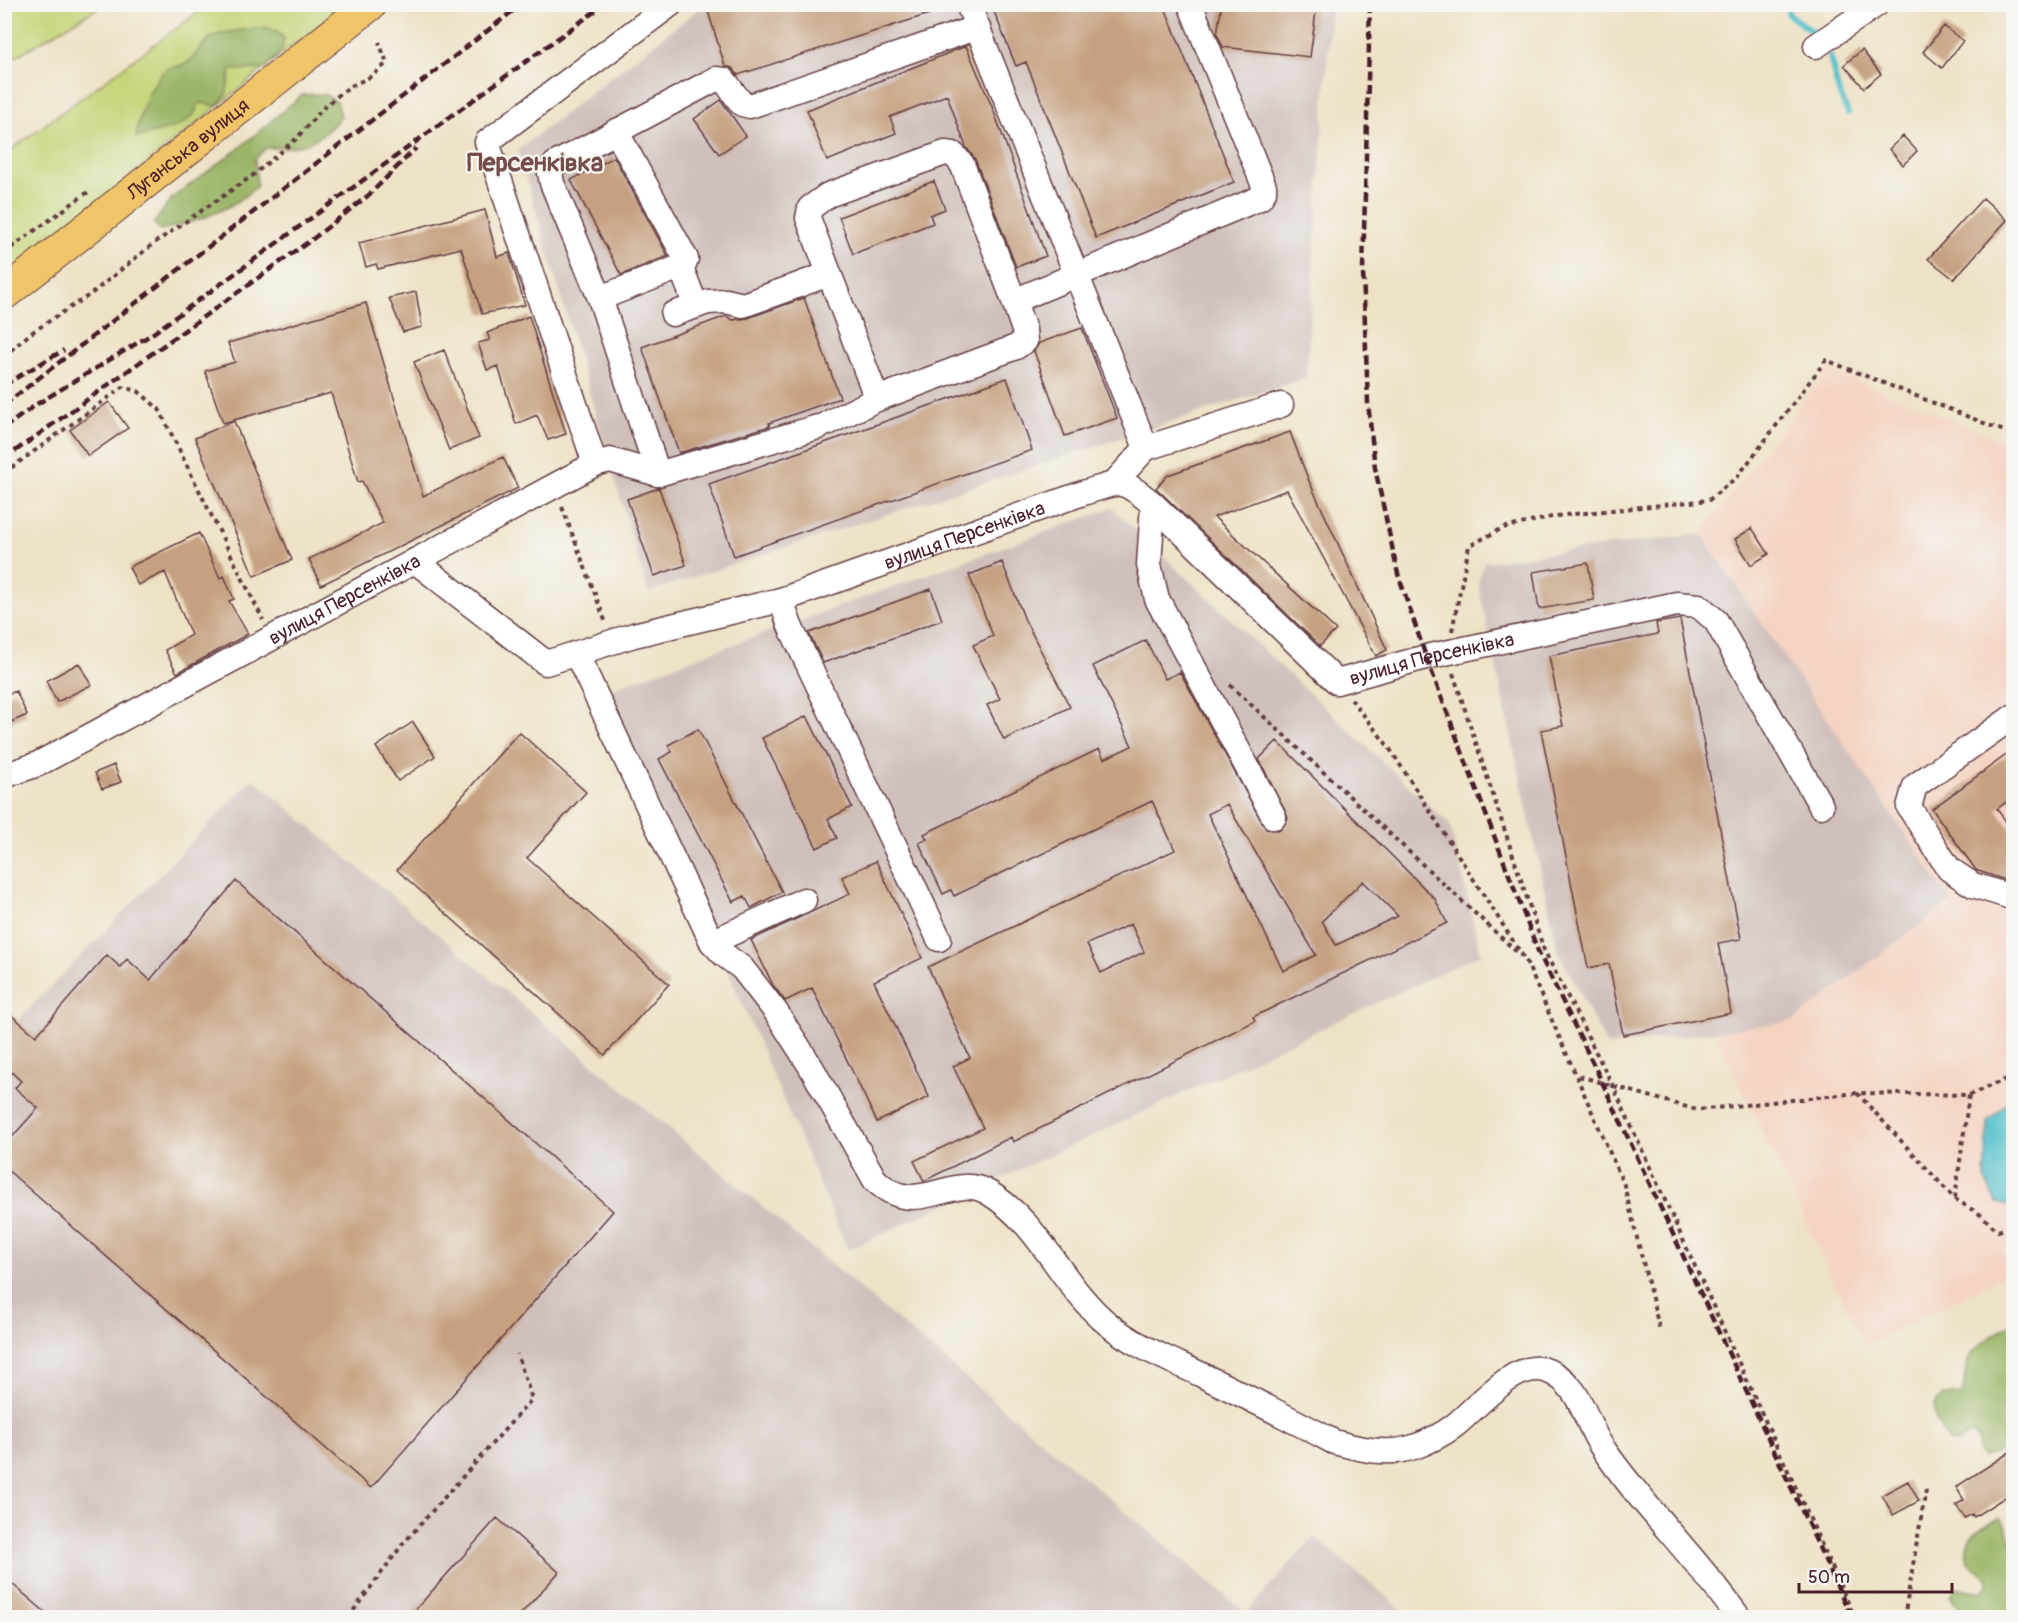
<svg xmlns="http://www.w3.org/2000/svg" width="2018" height="1622" font-family="Pangolin,sans-serif">
	<rect width="100%" height="100%" fill="#f6f6f2"/>
	<filter id="ink" filterUnits="userSpaceOnUse"><feTurbulence type="fractalNoise" baseFrequency=".0167" numOctaves="2"/><feDisplacementMap in="SourceGraphic" scale="12" xChannelSelector="R" yChannelSelector="G"/><feConvolveMatrix kernelMatrix="1 2 1 2 8 2 1 2 1" color-interpolation-filters="sRGB"/></filter>
	<filter id="wash" filterUnits="userSpaceOnUse"><feTurbulence type="fractalNoise" baseFrequency=".008" numOctaves="4" result="noise"/><feDisplacementMap in="SourceGraphic" scale="24" xChannelSelector="R" yChannelSelector="G"/><feGaussianBlur stdDeviation="1.35" result="paint"/><feColorMatrix in="noise" values="0 0 0 0 0 0 0 0 0 0 0 0 0 0 0 0 0 1.4 0 .05"/><feComposite in="paint" operator="in"/></filter>
	<g filter="url(#wash)">
		<rect width="100%" height="100%" fill="#eee2c6"/>
		<!-- built -->
		<path fill="#f4d3c1" d="M1828,369L2013,445V1271L1865,1346L1714,1031L1793,1021L1951,901L1701,534Z"/>
		<!-- industrial -->
		<path fill="#d0c0bc" d="M704,5H1331L1306,378L648,592L518,150Z
			M1112,508L1450,825L1481,954L848,1250L607,690Z
			M1701,534L1951,901L1793,1021L1607,1046L1558,951L1478,584L1484,562Z
			M253,779L1246,1613L1314,1537L1411,1617H5L4,1035Z"/>
		<!-- green -->
		<path fill="#c4d476" stroke="#877a50" stroke-width="1.5" d="M5,4H103V5L5,63Z
			M208,5H343L5,278L4,155Z"/>
		<!-- forest -->
		<path fill="#9bb667" stroke="#726a49" stroke-width="1.5" d="M264,27L277,31L284,38L282,50L266,69L231,70L226,95L217,106L199,103C193,130 158,130 136,138C137,120 151,80 167,69C172,66 179,67 185,64C196,59 201,42 214,36C229,30 249,30 264,27Z
			M324,94L337,102L341,116C319,144 300,149 266,148L255,159L257,186C230,212 195,222 160,230L154,223L172,198L238,149L302,95Z
			M2013,1323V1442L1995,1454L1982,1457C1975,1450 1983,1439 1971,1433L1957,1443L1950,1442C1940,1429 1924,1408 1943,1396L1962,1394C1965,1385 1964,1374 1967,1365C1971,1345 1998,1333 2013,1323Z
			M2000,1518C2018,1535 2017,1595 2008,1617H1938L1961,1609L1950,1596L1956,1587L1980,1592L1988,1586V1578L1968,1562C1961,1538 1980,1526 2000,1518Z"/>
		<!-- water -->
		<path fill="#53c0cb" stroke="#4e707b" stroke-width="1.5" d="M2013,1097V1206L1997,1203L1985,1180L1988,1121Z"/>
		<g fill="none" stroke-linecap="round" stroke-linejoin="round">
			<!-- stream -->
			<path stroke="#53c0cb" stroke-width="6" d="M1786,4L1789,15L1816,34
				M1830,56L1838,90L1848,113"/>
		</g>
		<g id="blocks">
			<!-- building -->
			<path fill="#c6a181" fill-rule="evenodd" d="M718,4H947L948,8L738,75L732,68L725,66L707,8Z
				M991,4H1152L1154,9L1164,5L1234,182L1096,238L1026,62L1016,66Z
				M1222,4H1317L1310,57L1223,47L1217,34Z
				M1944,26L1963,41L1942,68L1923,52Z
				M966,46L993,109L1046,256L1016,267L975,159L966,147L947,95L890,117L896,133L827,161L807,110Z
				M1862,50L1881,74L1864,88L1844,65Z
				M721,100L746,136L719,154L694,119Z
				M1903,136L1917,151L1903,165L1889,149Z
				M614,157L668,256L621,275L571,180Z
				M934,181L945,209L930,215L933,223L853,254L839,217Z
				M1983,198L2007,220L1954,279L1928,259Z
				M485,210L497,257L509,253L525,305L482,314L461,248L378,269L376,264L366,267L359,243Z
				M416,292L422,327L403,332L389,298Z
				M804,298L840,398L769,423L770,426L679,453L642,347L726,316L733,320L748,318Z
				M366,303L423,496L503,457L518,488L321,585L309,559L383,523L362,481L358,482L331,393L223,423L205,371L235,362L228,343Z
				M529,316L566,434L548,440L537,415L516,424L498,366L487,370L478,343L490,340L487,333Z
				M1082,328L1117,418L1065,436L1034,351L1039,343Z
				M444,350L479,438L449,450L414,362Z
				M1007,378L1032,450L734,556L709,484Z
				M109,402L128,428L88,456L70,430Z
				M234,421L292,560L254,576L195,438Z
				M1290,432L1309,481L1387,650L1376,656L1287,490L1214,517L1336,630L1320,646L1156,488L1168,475Z
				M659,488L686,565L654,576L627,499Z
				M1752,528L1769,554L1751,565L1735,539Z
				M199,533L220,578L224,576L234,599L229,601L248,634L177,673L165,650L191,635L165,572L138,585L129,567Z
				M1002,562L1025,620L1070,707L1004,740L987,705L1000,699L973,645L993,636L969,575Z
				M1588,563L1594,600L1539,609L1533,572Z
				M931,589L942,620L823,663L809,633Z
				M1680,619L1741,939L1718,943L1731,1013L1623,1035L1609,964L1588,968L1541,730L1563,726L1549,656L1658,634L1656,623Z
				M1146,640L1165,679L1180,672L1266,829L1280,830L1288,818L1259,759L1277,741L1435,899L1447,923L1253,1017L1255,1021L1013,1142L1011,1137L924,1181L914,1161L983,1128L953,1066L970,1058L928,967L1175,850L1152,801L954,896L951,890L943,894L919,843L927,839L924,834L1099,749L1104,759L1132,746L1093,666ZM1227,804L1316,955L1283,971L1208,814ZM1363,881L1398,916L1336,945L1322,921ZM1131,924L1144,952L1101,973L1087,944Z
				M79,663L91,685L57,702L46,681Z
				M16,691L27,715L4,725V696Z
				M807,716L852,807L828,819L837,838L817,848L762,738Z
				M413,722L435,756L398,781L376,747Z
				M698,729L782,892L751,908L745,896L733,902L659,759L672,752L668,745Z
				M519,732L586,792L527,858L669,984L605,1055L397,870Z
				M2013,750V797L1997,809L2013,832V883L1976,870L1932,809Z
				M114,765L121,782L102,789L95,773Z
				M876,861L922,958L874,981L929,1097L877,1122L812,988L785,1001L773,985L751,940L850,894L842,877Z
				M236,881L613,1211L371,1488L4,1167V1146L38,1108L15,1088L21,1081L4,1065V1009L36,1036L107,955L120,967L127,959L150,980Z
				M2013,1450V1492L1974,1517L1972,1514L1965,1518L1956,1505L1964,1500L1956,1487Z
				M1908,1481L1919,1501L1893,1515L1882,1495Z
				M497,1518L559,1572L518,1617H409Z
				M4,1577L51,1617H4Z"/>
		</g>
	</g>
	<g filter="url(#ink)">
		<use href="#blocks" fill-opacity="0" stroke="#633c42" stroke-width="1.5"/>
		<g fill="none" stroke-linecap="round" stroke-linejoin="round">
			<!-- minor casing -->
			<g stroke="#633c42" stroke-width="27">
				<g id="minor">
					<path d="M968,4L1146,448L1114,483"/>
					<path d="M1816,46L1877,4"/>
					<path d="M616,131L686,259L681,271"/>
					<path d="M600,298L675,269L684,275L696,306"/>
					<path d="M673,314L708,302L726,301L743,305L829,274"/>
					<path d="M877,399L808,218L810,208L828,195L945,153L953,154L962,164L1014,301L1260,198L1264,192V186L1190,4"/>
					<path d="M828,423L877,399L1016,347L1025,341L1024,330L1014,301"/>
					<path d="M1146,448L1281,405"/>
					<path d="M595,464L487,142L671,4"/>
					<path d="M658,474L600,298L552,183L550,173L555,164L716,79L724,80L742,104L750,106L978,27"/>
					<path d="M1153,504L1149,565L1157,599L1274,817"/>
					<path id="s1" d="M415,561L546,663L634,635L781,600L1083,493C1123,481 1119,477 1153,504L1337,682L1426,657L1677,604L1699,606L1716,621L1821,806"/>
					<path d="M781,600L790,626L939,939"/>
					<path d="M577,655L712,942L804,900"/>
					<path d="M2014,716L1915,786L1909,807L1949,869L1973,885L2014,898"/>
					<path id="s2" d="M4,776L38,764L595,464L610,460L658,474L818,427"/>
					<path d="M712,942L723,954L742,968L776,1012L811,1067L875,1180C919,1222 950,1170 989,1193C1041,1224 1062,1287 1108,1324C1136,1347 1171,1360 1204,1376C1247,1397 1291,1419 1334,1442C1360,1449 1387,1456 1414,1447C1428,1442 1442,1435 1454,1426C1477,1408 1516,1358 1548,1371C1582,1385 1584,1421 1602,1447C1643,1507 1697,1558 1739,1618"/>
				</g>
			</g>
			<!-- major casing -->
			<g stroke="#633c42" stroke-width="34">
				<g id="major">
					<path id="s3" d="M4,294L371,4"/>
				</g>
			</g>
			<!-- path -->
			<path stroke="#633c42" stroke-width="4" stroke-dasharray="4.5 4.5" stroke-linecap="butt" d="M2009,251L2014,253
				M4,253L91,190
				M4,356L31,333L91,294L153,244L252,176L296,139L326,105L349,87L372,76L387,63L379,42
				M4,473L123,387L138,391L159,409L263,620
				M562,507L606,623
				M1452,631L1469,546L1503,528L1556,516L1709,500L1738,476L1826,360L2014,435
				M1453,673L1544,950L1613,1086L1855,1618
				M1230,685L1521,956
				M1351,699L1388,746L1526,961L1624,1185L1660,1331
				M1579,1076L1697,1110L1857,1093L1969,1095L2014,1076
				M1857,1093L1955,1199L1981,1215L1998,1231L2014,1226
				M1955,1198L1969,1095
				M348,1618L402,1545L532,1399L517,1354
				M1904,1618L1926,1489"/>
			<!-- minor -->
			<use href="#minor" stroke="#fff" stroke-width="24"/>
			<!-- major -->
			<use href="#major" stroke="#f0c469" stroke-width="32"/>
			<!-- rail -->
			<path stroke="#4a1f2b" stroke-width="4.5" stroke-dasharray="9 4.5" stroke-linecap="butt" d="M1370,4L1363,271L1368,403L1375,468L1398,574L1426,657L1538,951L1603,1084L1852,1618
				M4,385L64,350
				M4,405L522,4
				M4,428L37,404L152,334L605,4
				M4,459L314,238L370,194L416,148"/>
		</g>
	</g>
	<g text-anchor="middle" dominant-baseline="central" stroke-width="4.5" stroke-linejoin="round" paint-order="stroke">
		<!-- street labels -->
		<g font-size="20" fill="#4a1f2b" stroke="#f6f6f2">
			<text stroke="none"><textPath href="#s3" startOffset="234">Луганська вулиця</textPath></text>
			<text stroke="none"><textPath href="#s1" startOffset="604">вулиця Персенківка</textPath></text>
			<text stroke="none"><textPath href="#s2" startOffset="384">вулиця Персенківка</textPath></text>
			<text stroke="none"><textPath href="#s1" startOffset="1161">вулиця Персенківка</textPath></text>
		</g>
		<!-- district labels -->
		<g font-size="26" font-weight="bold" fill="#754c49" stroke="#f6f6f2">
			<text x="535" y="163">Персенківка</text>
		</g>
	</g>
	<!-- margin -->
	<rect width="2018" height="1622" fill="none" stroke="#f6f6f2" stroke-width="24"/>
	<!-- scale -->
	<path d="M1799 1583v9h153v-9" fill="none" stroke="#4a1f2b" stroke-width="3"/>
	<text x="1808" y="1583" font-size="18" fill="#4a1f2b" stroke="#f6f6f2" stroke-width="4.5" paint-order="stroke">50 m</text>
</svg>
